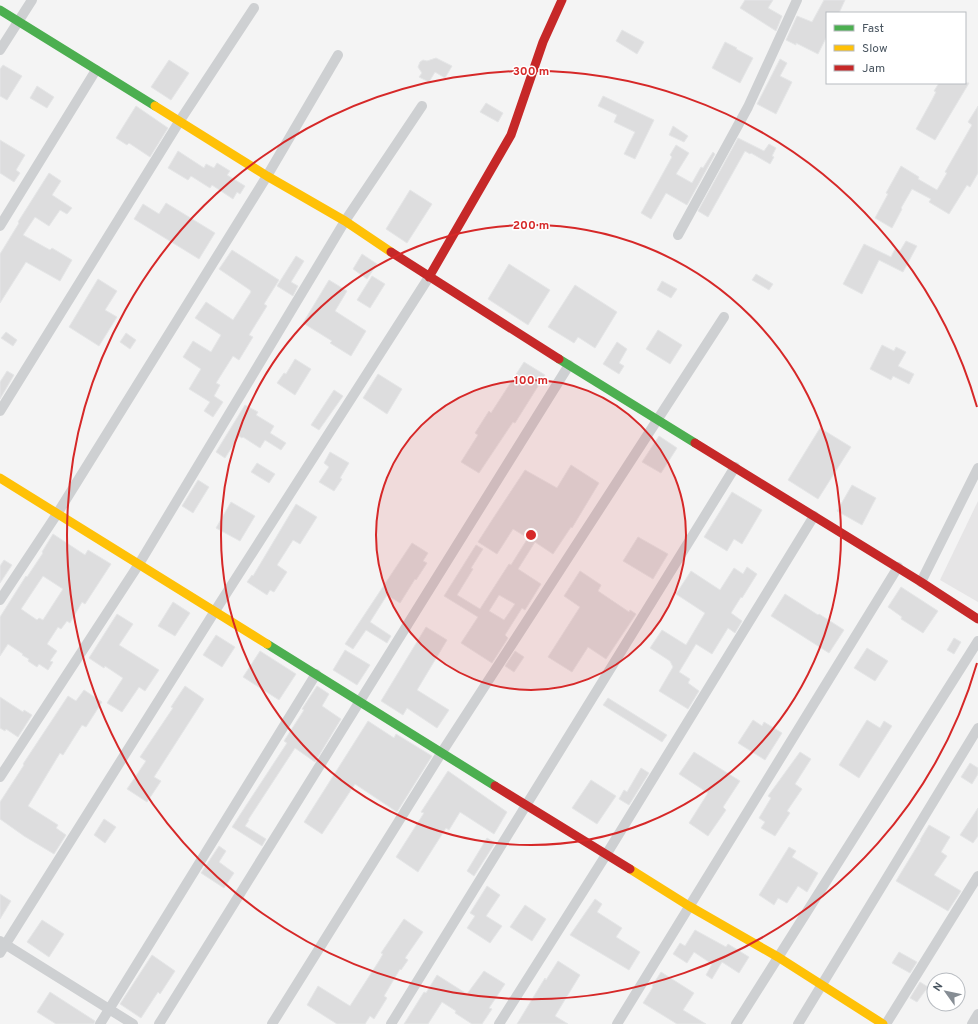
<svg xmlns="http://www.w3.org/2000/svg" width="978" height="1024" font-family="Overpass,sans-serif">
	<rect width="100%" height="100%" fill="#f4f4f4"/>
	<!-- education -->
	<path fill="#e6e5e6" d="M978,501V602L940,580Z"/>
	<!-- building -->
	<path fill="#ddddde" stroke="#e5e6e7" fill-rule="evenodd" d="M745,0H773L768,8L782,16L776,31L740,8Z
		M824,0H845L839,13H827V36L818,54L796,43V45L786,40L797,16L812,22Z
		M622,30L644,42L637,54L616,41Z
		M725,42L737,48L736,49L753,58L740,83L712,68Z
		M436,58L452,66L445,78L435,72L429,82L419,77L422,73L418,67L420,62L423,60L427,61Z
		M780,59L787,63L780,76L792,82L776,114L757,104Z
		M169,60L189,73L171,100L151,87Z
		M3,65L22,76L7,100L0,96V69Z
		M939,83H969L935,140L916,129L932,100L936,92L934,91Z
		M37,86L54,97L47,108L30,98Z
		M603,96L654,120L635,159L624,154L635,132L614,122L617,115L598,106Z
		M486,103L503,113L498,122L480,112Z
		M136,106L168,128L150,157L129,143L127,145L116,138Z
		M978,106V173L970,187L967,185L949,214L929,202L931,199L912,189L901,208L902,209L892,228L875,218L888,194L886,193L901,166L919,177L918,179L937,190L947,173L945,172L972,125L968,122Z
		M673,126L688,136L684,142L669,135Z
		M738,138L764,151L769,144L776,148L772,156L774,157L770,164L751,153L750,154L745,151L708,217L698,211Z
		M0,140L25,155L16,170L20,173L14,182L0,173Z
		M676,145L689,153L676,174L692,183L701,167L703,168L713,152L715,154L687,205L666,193L651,219L641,213L672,157L670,155Z
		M178,151L204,168L206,164L214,168L217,163L230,171L227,175L245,186L240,194L237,192L233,199L212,185L210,188L191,176L188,180L168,168Z
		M49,173L61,181L52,195L72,208L67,214L60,210L49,226L35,217L23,235L50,250L52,248L72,260L60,281L26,262L0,303V254L19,223L18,222Z
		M410,190L432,204L407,243L386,229Z
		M166,203L215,233L199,259L134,219L143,204L159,214Z
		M906,241L917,246L903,272L879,260L862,294L843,284L864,244L891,257L895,249L900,251Z
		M232,250L279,280L264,304L267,306L249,335L253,337L239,360L233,356L216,383L220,385L214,396L223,402L213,417L204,411L210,402L189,389L201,369L183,357L193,341L211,352L221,335L195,318L206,302L233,320L251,292L250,290L219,269Z
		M362,254L377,264L367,279L353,269Z
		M296,256L304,261L291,282L298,286L293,296L277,286Z
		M509,264L550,290L528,325L488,299Z
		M756,274L773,284L769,290L752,280Z
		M372,276L385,284L370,308L357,300Z
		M98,279L117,291L105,310L117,317L99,346L69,327Z
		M329,280L347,291L335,311L366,331L351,356L330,343L332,341L303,323Z
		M662,281L677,289L671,298L657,290Z
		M575,285L617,312L595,348L578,337L574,343L548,327Z
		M658,330L682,345L670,364L646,349Z
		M6,332L17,340L13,346L1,338Z
		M126,333L136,340L130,349L120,342Z
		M617,342L627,349L619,363L624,366L619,374L603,364Z
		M882,345L894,351L896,347L906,352L898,366L914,374L909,384L893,376L891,380L870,369Z
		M295,359L311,369L295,395L277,383L284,373L286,374Z
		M524,362L545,375L515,423L513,422L479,473L461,462L478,435L475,433L489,411L491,413Z
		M7,371L14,375L0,399V382Z
		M378,374L402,389L387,414L363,398Z
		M334,390L343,396L319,430L311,425Z
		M245,405L258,412L256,415L274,426L270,433L286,443L281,450L265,440L260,448L243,437L242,438L239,436L225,458L216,452Z
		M820,428L851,447L818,499L788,480Z
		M659,436L677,448L661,473L642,462Z
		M330,452L349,463L340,478L342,479L334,491L319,482L329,467L324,463Z
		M257,463L275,474L269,483L251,472Z
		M571,465L599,483L572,528L571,527L553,554L535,542L518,569L541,584L525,610L522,608L505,635L508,638L492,663L461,643L478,617L444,596L476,545L483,549L471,568L473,569L457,595L480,609L509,564L511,565L528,538L513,529L497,554L478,542L494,517L525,470L557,488ZM499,595L515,604L504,620L489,611Z
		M198,480L209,487L193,513L182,506Z
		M852,485L876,498L862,525L837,511Z
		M732,492L762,510L742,544L734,539L727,551L704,537Z
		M231,502L255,516L240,541L216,528Z
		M296,504L317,517L300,544L293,540L277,565L287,572L274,592L270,590L267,595L247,582L252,575L253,576Z
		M53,534L85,555L88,550L111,564L85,604L82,602L70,623L67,621L61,629L58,627L47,644L57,651L50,661L53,662L48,670L39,664L37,667L28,661L29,659L22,655L23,654L8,644L0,656V617L26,576L27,577L43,553L42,552ZM43,576L63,589L43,620L39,618L37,620L21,609Z
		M638,537L668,554L653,579L623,561Z
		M412,543L428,553L423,561L427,563L416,580L415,579L400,603L387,595L370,622L391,636L387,643L366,630L353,649L345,644Z
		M4,560L12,565L0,583V566Z
		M747,567L757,574L742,598L741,597L731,613L742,621L735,633L728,628L712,654L696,644L679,672L690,679L688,683L699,691L688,709L659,691L673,667L670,661L650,648L662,630L686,645L705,613L676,594L691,571L720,590L734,568L743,574Z
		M580,571L601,585L598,591L629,612L630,610L636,614L606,659L588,647L572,672L548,657L580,607L564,596Z
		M901,587L938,611L923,633L901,619L902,617L888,607Z
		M785,594L818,615L819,614L844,630L829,653L771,616Z
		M173,602L190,613L175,636L158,626Z
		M117,614L133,624L119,645L159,670L145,691L139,687L122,712L107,703L123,678L105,666L104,668L89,658Z
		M426,627L447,640L417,690L449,710L437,728L407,708L403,715L381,701Z
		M216,635L235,647L222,667L203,655Z
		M954,638L961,642L954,654L947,650Z
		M867,648L888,661L875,681L854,668Z
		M345,650L370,665L357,685L333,670Z
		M260,651L296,674L279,700L243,677Z
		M515,651L524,657L514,672L505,666Z
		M185,686L204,699L154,777L161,781L147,802L127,789L146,761L140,757L173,708L171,707Z
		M317,686L329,694L322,706L341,719L315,762L295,748L248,820H249L245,826L266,839L262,846L232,827L287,743L284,741L304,710L302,709Z
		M84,690L102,702L86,727L82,725L63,755L60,753L28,806L58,825L56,828L66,835L54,854L24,836L0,819V802L24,765L23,764L68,696L76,701Z
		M0,697L23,712L24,710L32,715L18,737L6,729L5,731L0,728Z
		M608,698L667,735L662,742L603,705Z
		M753,720L762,726L764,722L782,733L765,760L738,743Z
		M867,720L880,728L884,721L892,726L859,778L839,765Z
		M368,721L394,738L396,734L432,756L397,812L355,784L322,834L304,822Z
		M694,752L740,781L723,807L726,810L708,836L689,823L708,793L679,774Z
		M800,752L811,759L795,784L802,789L787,811L790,813L775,836L761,828L765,822L759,818L771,798L768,796Z
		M970,763L978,768V774L972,784L961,777Z
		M641,768L649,773L629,805L619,799L624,790L627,792Z
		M448,771L507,812L494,834L460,812L449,830L446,828L418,872L396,857L424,813L421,812Z
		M591,780L616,796L597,824L572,808Z
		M978,808V836L973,843L960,835Z
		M104,819L116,827L105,843L94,835Z
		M929,825L950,837L941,852L947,856L934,875L961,891L948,911L896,881L921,840H920Z
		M487,838L495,843L474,876L467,871Z
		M219,846L226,851L219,862L234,873L224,888L201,873Z
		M789,847L796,851L792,857L818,873L807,892L798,886L787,903L778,898L774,905L759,895Z
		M487,886L500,895L486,916L502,926L490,943L467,928L475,916L470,913Z
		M0,894L11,901L0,919Z
		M595,899L602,904L597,912L622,928L616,937L640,952L629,970L570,935Z
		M525,905L546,919L532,941L510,927Z
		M404,919L423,932L405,958L408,960L401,970L400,969L384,996L387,998L374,1019L370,1016L365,1024H337L307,1005L318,986L350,1006L379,961L383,954L381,953Z
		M42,920L64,934L49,957L27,942Z
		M695,930L726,947L728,944L749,957L739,973L722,962L712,979L706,975L712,964L694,952L687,963L673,954L680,943L685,946Z
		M899,952L917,962L910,973L892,963Z
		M152,955L175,971L160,994L158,992L141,1018L120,1004Z
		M558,961L580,975L555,1016L568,1024H517L545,978L546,980Z
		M484,971L505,984L489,1008L492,1009L482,1024H472L455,1013L456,1011L442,1002L428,1024H404L424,992L426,993L437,975L467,994Z
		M661,972L694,993L683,1010L706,1024H677L643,1003L653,987L652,986Z
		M920,982L928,987L917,1002L910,998Z
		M50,992L95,1021L94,1024H56L37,1012Z"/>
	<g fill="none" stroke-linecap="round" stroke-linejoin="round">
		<!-- street -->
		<path stroke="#ced0d2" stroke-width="10" d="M0,50L32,0
			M0,226L96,70
			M678,235L748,107L797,0
			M0,411L179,122L254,8
			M921,582L978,468
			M0,600L57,514L267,176L338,55
			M0,777L139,564L345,221L422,106
			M0,941L133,1024
			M0,953L215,611L429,277
			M100,1024L316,674
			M159,1024L569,365
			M272,1024L442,752L724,317
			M391,1024L735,467
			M499,1024L606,855L814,516
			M617,1024L898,567
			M736,1024L978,641
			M798,1024L978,728
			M886,1024L978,876
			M972,1024L978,1014"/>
		<!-- fast -->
		<path stroke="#4caf50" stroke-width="9" d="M0,10L155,106
			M559,359L695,443
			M267,644L495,786"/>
		<!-- slow -->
		<path stroke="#ffc107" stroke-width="9" d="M155,106L267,176L345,221L391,252
			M0,478L267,644
			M630,869L689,906L778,957L883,1024"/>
		<!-- jam -->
		<path stroke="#c62828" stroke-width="9" d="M391,252L559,359
			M429,277L511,135L543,42L562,0
			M695,443L921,582L978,619
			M495,786L630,869"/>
	</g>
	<!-- distance rings -->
	<circle cx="531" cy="535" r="155" fill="#d62828" fill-opacity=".12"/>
	<g fill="none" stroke="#d62828" stroke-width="2">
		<circle cx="531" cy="535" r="155"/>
		<circle cx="531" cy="535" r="310"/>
		<path d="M977 663A464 464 0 1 1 977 407"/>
	</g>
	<circle cx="531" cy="535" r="6" fill="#d62828" stroke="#fff" stroke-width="2"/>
	<g font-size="12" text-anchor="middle" font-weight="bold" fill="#d62828" stroke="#fff" stroke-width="3" stroke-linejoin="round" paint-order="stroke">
		<text x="531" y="75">300 m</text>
		<text x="531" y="229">200 m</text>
		<text x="531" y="384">100 m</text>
	</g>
	<!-- legend -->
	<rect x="826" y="12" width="140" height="72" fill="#ffffff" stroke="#b7bbc0"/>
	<rect x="834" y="25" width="20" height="6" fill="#4caf50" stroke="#b7bbc0"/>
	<text x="862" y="32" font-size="12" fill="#4a5661">Fast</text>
	<rect x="834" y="45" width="20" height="6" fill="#ffc107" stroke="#b7bbc0"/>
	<text x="862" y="52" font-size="12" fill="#4a5661">Slow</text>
	<rect x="834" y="65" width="20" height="6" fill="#c62828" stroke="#b7bbc0"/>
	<text x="862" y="72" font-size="12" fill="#4a5661">Jam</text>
	<!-- north arrow -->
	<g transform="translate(946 992) rotate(303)"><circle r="19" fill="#ffffff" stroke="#b7bbc0"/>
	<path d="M0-3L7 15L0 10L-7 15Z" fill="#868d94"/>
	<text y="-6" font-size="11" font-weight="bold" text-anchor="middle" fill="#4a5661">N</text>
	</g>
</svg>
